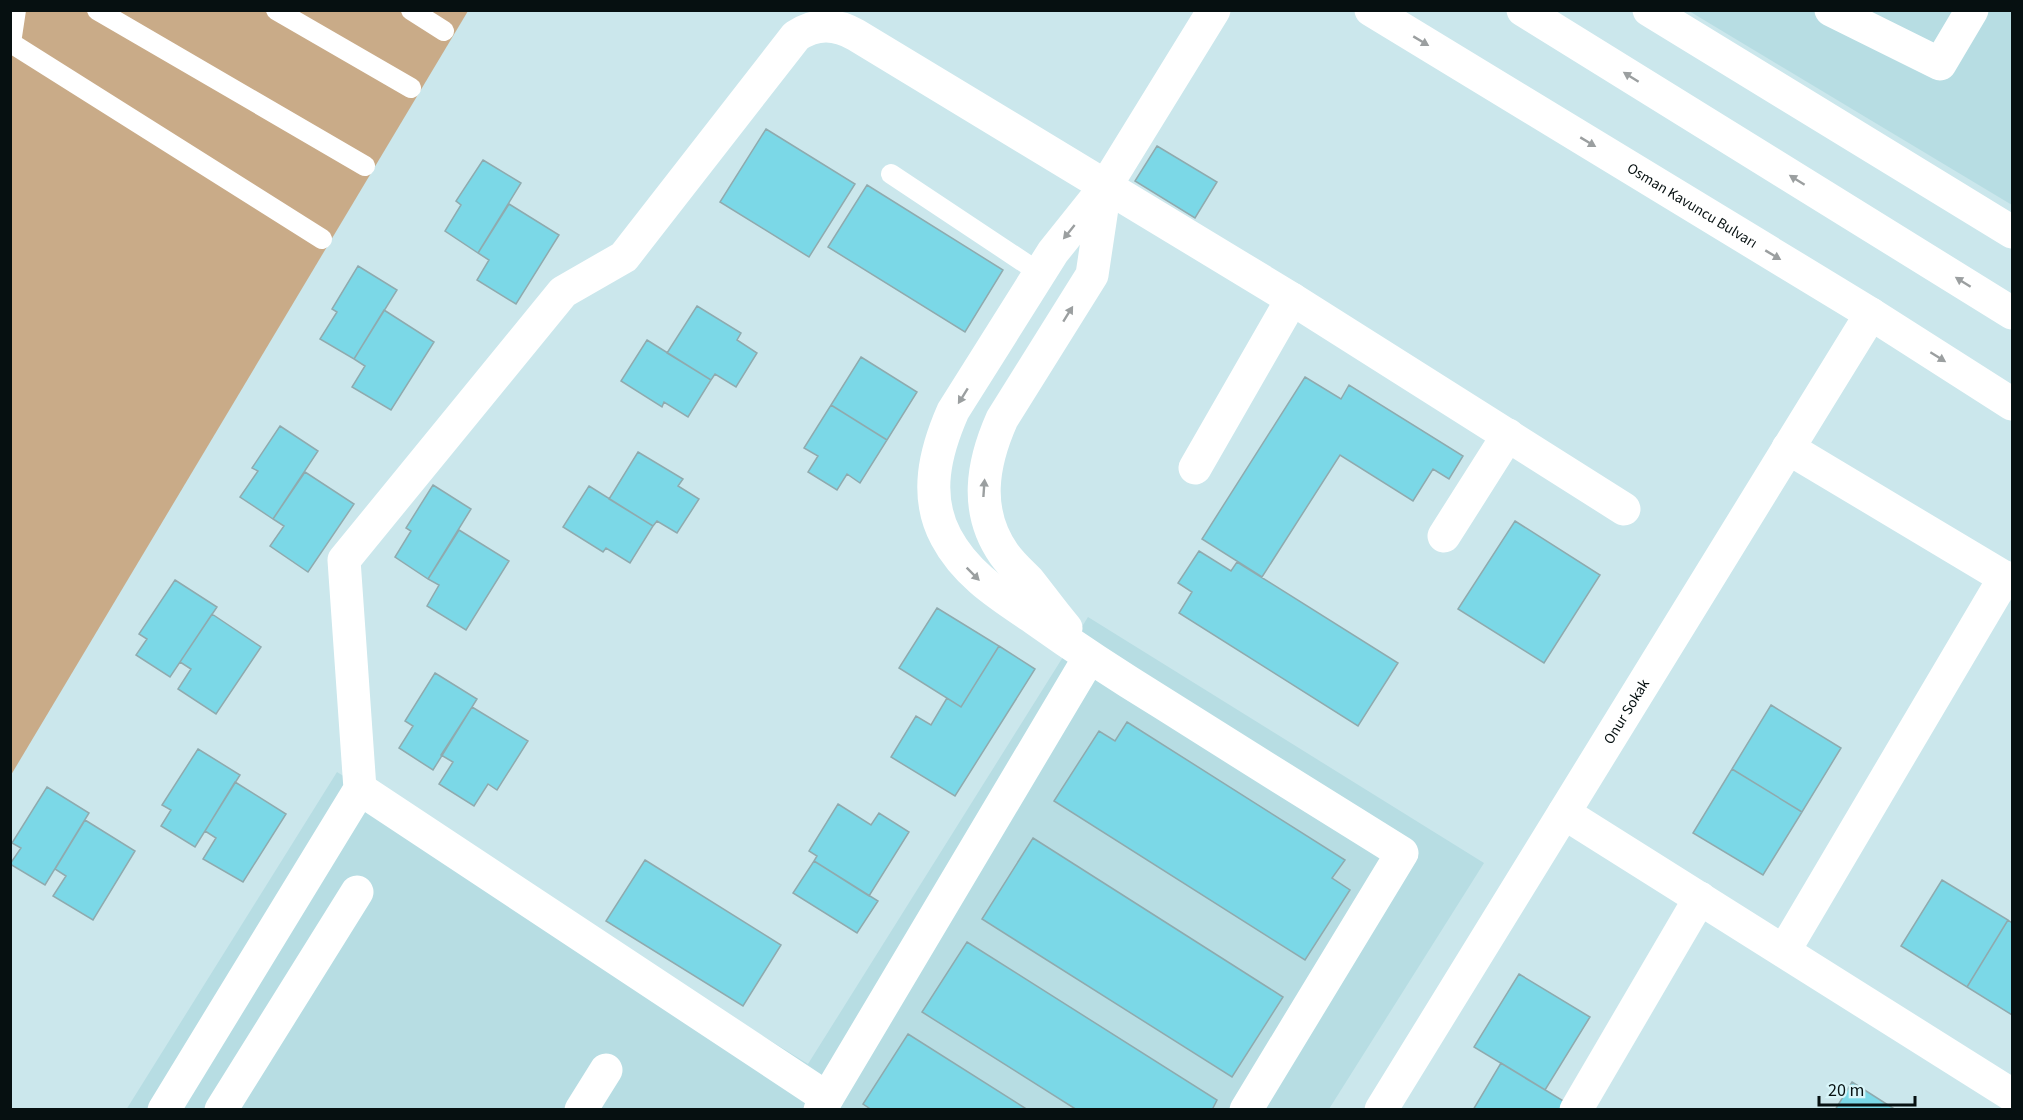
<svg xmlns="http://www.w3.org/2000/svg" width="2023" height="1120" font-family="'Source Sans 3',sans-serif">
	<rect width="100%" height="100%" fill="#cbe7ec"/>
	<!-- built -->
	<path fill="#b7dde3" d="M1689,11H2012V205Z
		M1088,617L1484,863L1329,1109L126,1110L337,772L808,1064Z"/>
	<!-- green -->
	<path fill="#c9ab88" d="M11,11H468L11,775Z"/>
	<!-- building -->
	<path fill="#7bd8e7" stroke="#8faaae" stroke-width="1.5" d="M766,129L855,184L809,257L720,202Z
		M1157,146L1217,182L1195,218L1135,181Z
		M483,160L521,183L478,253L445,231L461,205L456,201Z
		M867,185L1003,270L965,332L828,247Z
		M509,204L559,235L516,304L477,280L489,260L478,253Z
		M358,266L397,290L354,359L320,339L337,312L332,309Z
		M697,306L741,333L737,340L757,353L736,387L715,374L711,380L667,353Z
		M384,310L434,342L391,410L352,387L365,366L354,359Z
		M647,340L711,380L688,417L664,402L662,407L621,381Z
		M861,357L917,392L887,440L831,405Z
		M1305,377L1341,399L1349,385L1463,456L1449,479L1433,469L1413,501L1340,455L1262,577L1202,539Z
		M831,405L887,440L860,483L847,474L837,490L808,472L818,456L804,448Z
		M280,426L318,451L273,519L240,497L258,471L252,468Z
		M638,452L683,479L678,486L699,499L677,533L657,521L653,526L609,499Z
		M305,472L354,504L308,572L270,546L284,526L273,519Z
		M433,485L471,509L428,579L395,557L411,531L406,528Z
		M589,486L653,526L630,563L606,548L603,552L563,527Z
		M1515,521L1600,575L1544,663L1458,609Z
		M459,530L509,561L466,630L427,606L439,585L428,579Z
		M1199,551L1231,571L1237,562L1398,663L1358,726L1179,613L1192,592L1178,583Z
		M175,580L217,607L170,677L136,655L147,639L139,634Z
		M937,608L999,646L961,707L899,668Z
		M212,614L261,647L216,714L178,689L191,669L180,662Z
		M999,646L1035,669L955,796L891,757L916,716L931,725L947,698L961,707Z
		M435,673L477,699L433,770L399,748L413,726L405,721Z
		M1771,705L1841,748L1802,812L1732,769Z
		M472,707L528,741L497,790L488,784L474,806L439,784L453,762L441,755Z
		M1127,722L1345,860L1332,878L1350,890L1305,960L1054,801L1099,731L1115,741Z
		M198,749L240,775L195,847L161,826L171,810L162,805Z
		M1732,769L1802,812L1763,875L1693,833Z
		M235,782L286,814L243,882L203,859L216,838L205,831Z
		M47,787L89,813L45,885L10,864L21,848L12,843Z
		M838,804L871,825L879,813L909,832L869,896L814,861L817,856L809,851Z
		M85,820L135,851L93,920L53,896L66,876L55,869Z
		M1033,838L1283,997L1232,1077L982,919Z
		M645,860L781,945L743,1006L606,921Z
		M814,861L878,901L857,933L793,893Z
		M1942,880L2008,920L1967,987L1901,946Z
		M2008,920L2012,923V1015L1967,987Z
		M967,942L1217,1100L1212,1110H1077L922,1012Z
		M1519,974L1590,1017L1545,1090L1474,1047Z
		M908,1034L1028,1110H872L863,1104Z
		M1501,1063L1570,1105L1568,1110H1473Z
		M1852,1082L1896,1110H1835Z"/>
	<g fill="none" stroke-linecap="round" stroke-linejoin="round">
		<!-- service -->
		<path stroke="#fff" stroke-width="20" d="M16,10L11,43L322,239
			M97,10L365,166
			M276,10L411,88
			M411,10L444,31
			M891,174L1040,273"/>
		<!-- minor -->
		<g stroke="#fff" stroke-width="33">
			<path d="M1214,10L1105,187L1053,252L953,411C935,452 924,496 946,537C966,575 1001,596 1035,619C1077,649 1120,677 1164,704C1243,754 1323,804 1402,853L1246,1110"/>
			<path d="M1649,10L2012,232"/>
			<path d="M1831,10L1940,64L1972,10"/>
			<path d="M1788,448L2012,582"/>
			<path d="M1195,468L1292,299"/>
			<path d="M1444,536L1508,435"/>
			<path d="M1066,628C1053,613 1041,596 1029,581C1020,572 1011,564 1004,554C974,511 982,464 1002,419L1092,275L1105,188"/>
			<path d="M360,789L827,1098"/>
			<path d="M1564,813L2012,1095"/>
			<path d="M1784,951L2005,577"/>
			<path d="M164,1110L360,789L344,560L563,292L624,257L796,36C816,23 835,23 856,35L1292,299L1624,509"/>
			<path d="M221,1110L357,892"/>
			<path d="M581,1110L606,1070"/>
			<path d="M820,1110L1089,658"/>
			<path id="s1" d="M1381,1110L1871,314"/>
			<path d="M1576,1110L1700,898"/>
		</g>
		<!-- trunk -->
		<g stroke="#fff" stroke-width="33">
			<path id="s2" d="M1371,10L1871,314L2012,404"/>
			<path d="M1523,10L2012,313"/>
		</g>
	</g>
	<!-- one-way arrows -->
	<defs><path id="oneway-solid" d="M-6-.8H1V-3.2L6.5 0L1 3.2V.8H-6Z" transform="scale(1.5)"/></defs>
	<g fill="#9b9fa0">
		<use href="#oneway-solid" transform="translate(1421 41) rotate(31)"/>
		<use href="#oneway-solid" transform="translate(1631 77) rotate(-148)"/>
		<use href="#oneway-solid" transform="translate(1588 142) rotate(31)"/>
		<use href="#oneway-solid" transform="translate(1797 180) rotate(-148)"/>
		<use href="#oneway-solid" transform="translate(1069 232) rotate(129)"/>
		<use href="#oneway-solid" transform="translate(1773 255) rotate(31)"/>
		<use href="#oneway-solid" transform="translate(1963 282) rotate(-148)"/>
		<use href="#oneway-solid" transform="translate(1068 314) rotate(-58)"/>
		<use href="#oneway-solid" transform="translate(1938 357) rotate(32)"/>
		<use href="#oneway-solid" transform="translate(963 396) rotate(122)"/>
		<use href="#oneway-solid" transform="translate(984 488) rotate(-86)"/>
		<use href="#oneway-solid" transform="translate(973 574) rotate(45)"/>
	</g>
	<g text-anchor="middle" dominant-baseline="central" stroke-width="5" stroke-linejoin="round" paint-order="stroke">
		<!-- street labels -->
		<g font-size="15" fill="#061011" stroke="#d8f5f9">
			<text stroke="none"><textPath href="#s2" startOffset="376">Osman Kavuncu Bulvarı</textPath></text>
			<text stroke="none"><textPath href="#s1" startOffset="468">Onur Sokak</textPath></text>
		</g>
	</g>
	<!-- border -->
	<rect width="2023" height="1120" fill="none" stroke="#061011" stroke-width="24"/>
	<!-- scale -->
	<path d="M1819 1096v9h96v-9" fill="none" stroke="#061011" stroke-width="3"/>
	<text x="1828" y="1096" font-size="18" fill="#061011" stroke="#d8f5f9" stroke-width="4.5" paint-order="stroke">20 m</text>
</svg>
